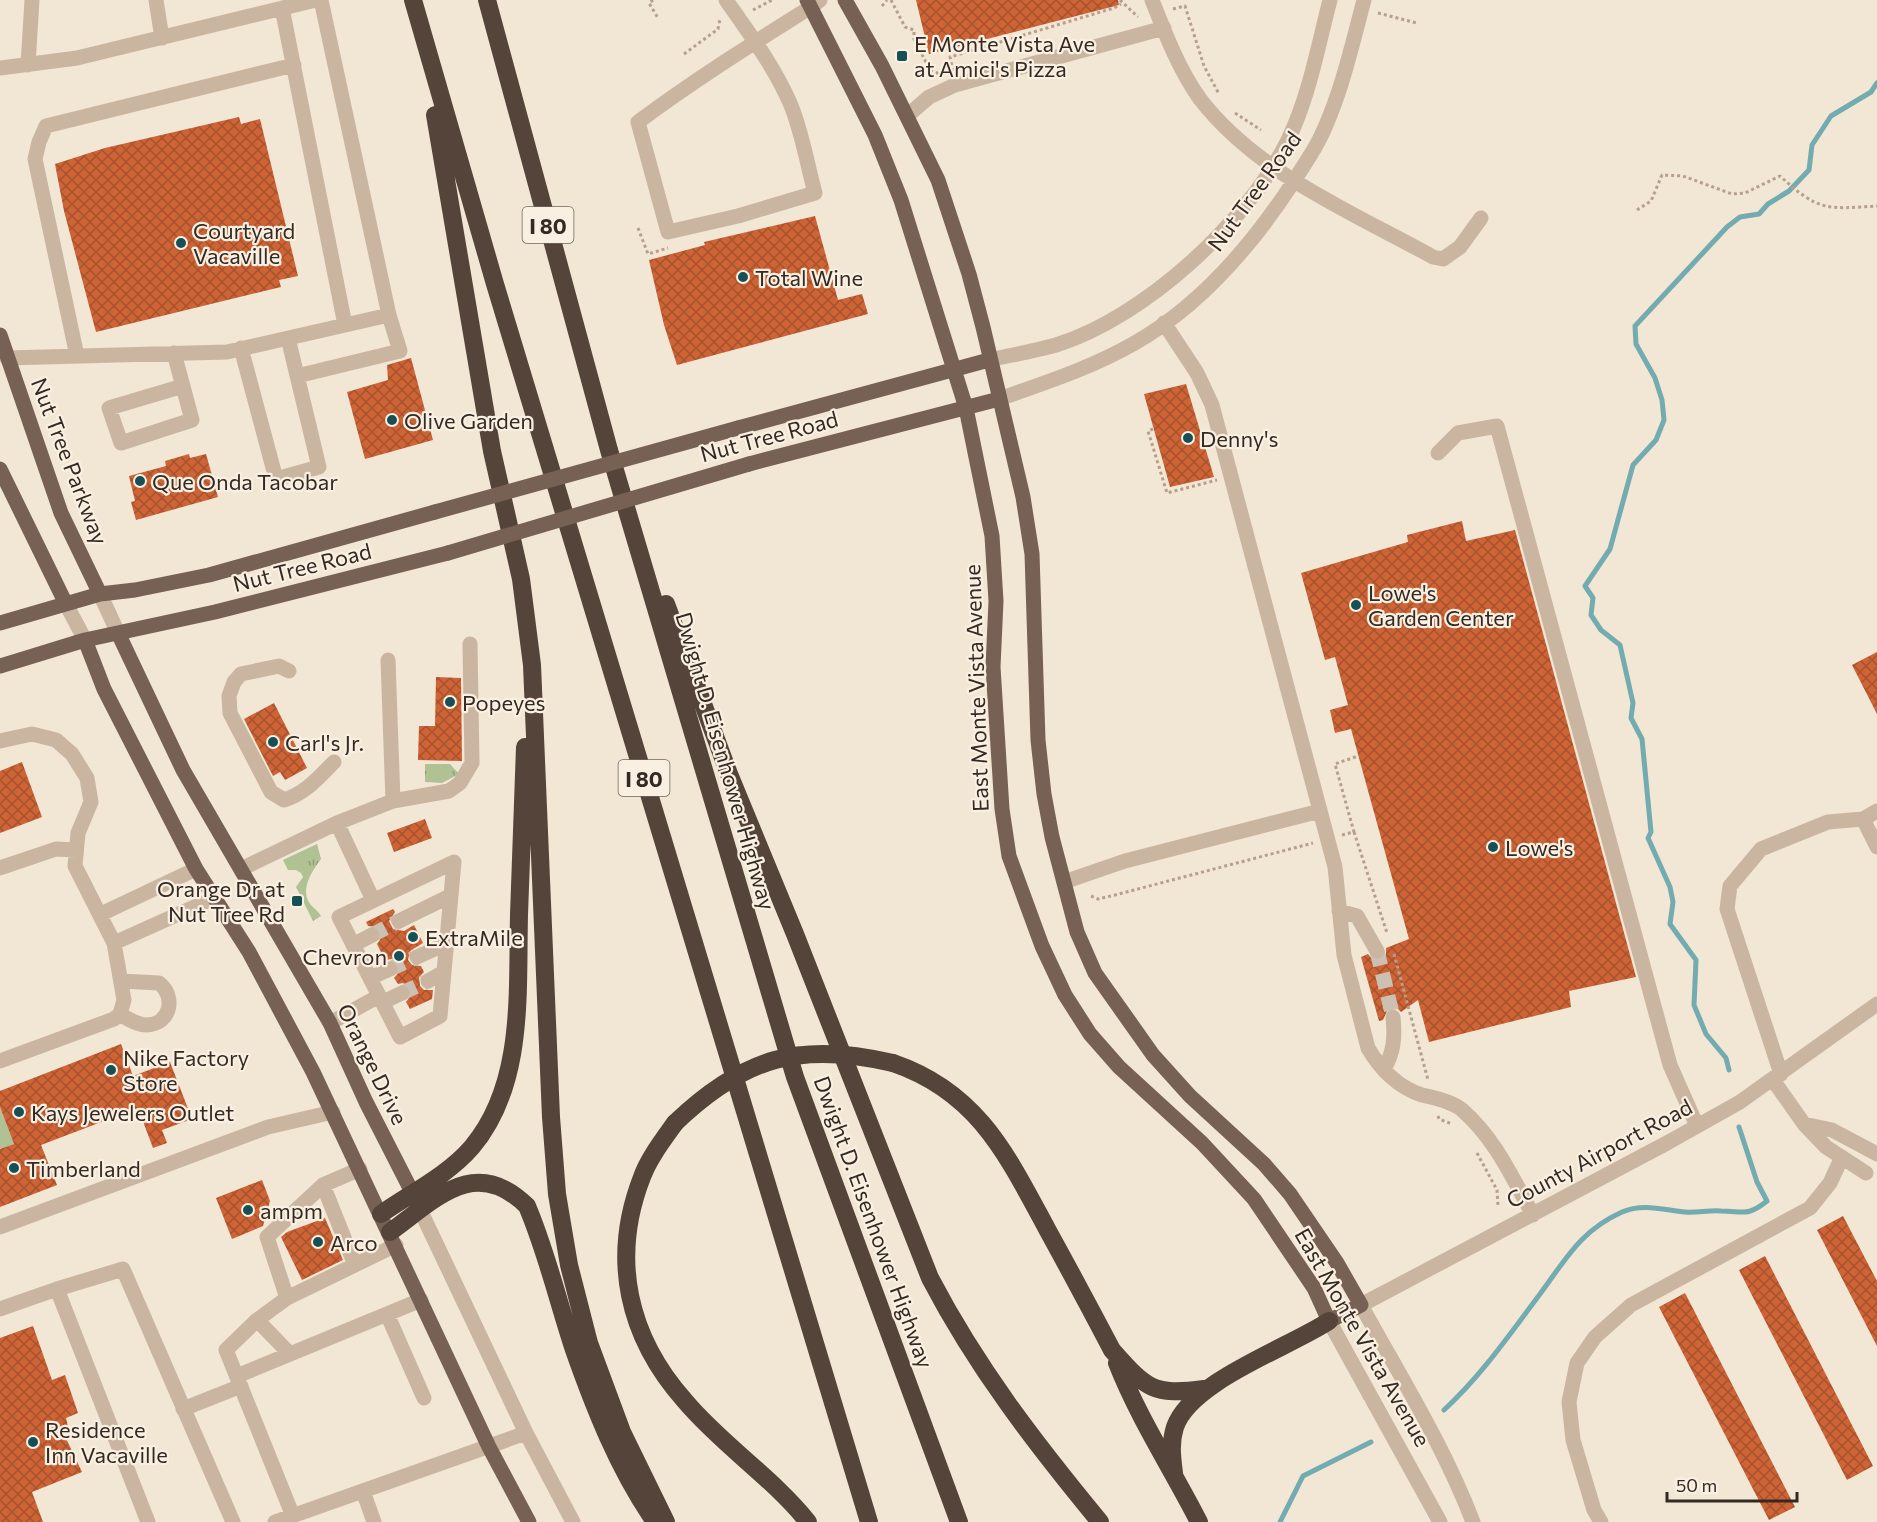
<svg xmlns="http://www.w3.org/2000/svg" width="1877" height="1522" font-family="Commissioner,sans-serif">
	<defs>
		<pattern id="grass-tufts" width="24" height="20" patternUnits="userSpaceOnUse" patternTransform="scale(1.5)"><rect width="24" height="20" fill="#b0c194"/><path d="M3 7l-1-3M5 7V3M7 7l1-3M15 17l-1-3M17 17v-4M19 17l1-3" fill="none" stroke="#909d79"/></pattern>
		<pattern id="building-cross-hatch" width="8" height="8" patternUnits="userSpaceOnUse" patternTransform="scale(1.5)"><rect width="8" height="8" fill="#ce6336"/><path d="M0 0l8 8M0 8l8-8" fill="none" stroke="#a8522d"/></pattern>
	</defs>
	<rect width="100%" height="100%" fill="#f2e6d5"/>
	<!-- grass -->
	<path fill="url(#grass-tufts)" d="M425,764H450L459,774L442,783L425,782Z
		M317,844L321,859C312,871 299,890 311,905C315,909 318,911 321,916L313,921L296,887L303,877L301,873L296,870H288L283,860Z"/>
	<!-- green -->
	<path fill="#b0c194" d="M0,1107L14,1144L0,1149Z"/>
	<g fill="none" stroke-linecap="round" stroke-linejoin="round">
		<!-- stream -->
		<path stroke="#72abb0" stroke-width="5" d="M1729,1070L1726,1058L1706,1034L1694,1005L1696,960L1670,924L1673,902L1670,887L1648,838L1651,832L1642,739L1631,718L1633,703L1620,645L1601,630L1591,615L1593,598L1585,586L1610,549L1633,465L1656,440L1664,420L1662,400L1655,378L1636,344L1635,326L1727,227L1740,217L1759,214L1768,204L1789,191L1809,170L1812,145L1831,116L1871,92L1877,83
			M1444,1410C1481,1376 1510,1334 1540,1294C1566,1259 1580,1231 1622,1212C1643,1203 1664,1210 1685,1212C1697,1213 1709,1210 1721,1211C1744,1211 1747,1217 1767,1201L1757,1182L1739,1127
			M1280,1522L1303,1476L1371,1442"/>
	</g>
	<!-- building -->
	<path fill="url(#building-cross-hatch)" d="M916,0H1118L1119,5L929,54Z
		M239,117L241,124L260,119L298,276L279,280L281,287L96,332L64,211L55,164L105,148Z
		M815,216L838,300L862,294L868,314L677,365L664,325L649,260L705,245L704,242Z
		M411,358L433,440L365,459L347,392L388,380L387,365Z
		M1186,384L1214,477L1170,487L1144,394Z
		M189,454L190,458L206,454L218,497L136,520L131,502L135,501L129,476L166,466L165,461Z
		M1462,521L1466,541L1515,530L1636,977L1569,991L1571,1007L1429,1042L1418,1000L1401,1012L1397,1008L1388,1009L1383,1020L1379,1021L1361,957L1368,954L1373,960H1381L1386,955V948L1409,939L1351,729L1335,733L1330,710L1348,705L1335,657L1325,660L1301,573L1408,542L1407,535Z
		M1877,652V714L1852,665Z
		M436,677L461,678L462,761L418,760L419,726H435Z
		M274,703L307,768L285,780L280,772L273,776L244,719Z
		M22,762L42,817L0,833V771Z
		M425,819L432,838L394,852L387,833Z
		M393,909L395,912L389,921L393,929L404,931L414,925L423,943L410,951L408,960L412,965L421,966L424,972L419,977L420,986L424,990H433L432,999L410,1009L406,1002L412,994L410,988L403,983L398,984L394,978L400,971L399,964L392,959L385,960L377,944L380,940L381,931L377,927L368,926L366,922Z
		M121,1044L133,1076L170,1062L192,1119L162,1130L167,1143L153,1148L138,1108L41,1145L57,1185L0,1207V1149L14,1144L0,1107V1091Z
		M262,1180L270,1201L263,1226L232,1239L216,1198Z
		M1843,1216L1877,1281V1346L1817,1230Z
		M325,1218L343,1260L302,1280L281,1237L287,1232Z
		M1765,1256L1873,1466L1847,1480L1739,1270Z
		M1685,1293L1795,1507L1769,1520L1659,1307Z
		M33,1326L52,1380L65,1375L78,1413L66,1418L68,1427L62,1430L82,1472L32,1492L43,1522H0V1338Z"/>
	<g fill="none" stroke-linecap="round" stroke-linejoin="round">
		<!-- minor-tunnel -->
		<path stroke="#ccc0b2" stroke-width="15" stroke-dasharray="15 8" stroke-linecap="butt" d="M372,935L399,921
			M1377,951L1393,1017
			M390,969L417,957
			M402,993L428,981"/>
		<!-- path -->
		<path stroke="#b6a08b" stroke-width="3" stroke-dasharray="3 3" stroke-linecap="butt" d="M653,0L649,3L658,18
			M891,0L905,27L914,30V39L930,70L942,75
			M1120,0L1138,17
			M882,6L887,0
			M1173,9L1185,6L1204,66L1219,94
			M753,10L772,0
			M1378,13L1417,23
			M1003,35L1009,53
			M684,54L718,29L720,19
			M953,71L950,57L1114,8L1121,4
			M1235,113L1261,130
			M1637,210L1651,201L1662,175L1683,176L1732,194L1745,193L1780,176C1819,212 1827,209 1877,206
			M638,228L648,254L668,248
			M1153,429L1148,431L1167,493L1217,480
			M1354,832L1387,933
			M1342,835L1354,832L1335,764L1358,756
			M1091,896L1098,899L1115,895L1313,843
			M1394,954L1428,1080
			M1438,1116L1439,1119L1452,1124
			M1477,1153L1497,1190L1498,1206"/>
		<!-- minor -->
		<path stroke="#cab6a0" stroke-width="15" d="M156,0L162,38
			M726,0C749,33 774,66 790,103C802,131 807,164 815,193L738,216L668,232L638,122C694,80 752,44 811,7L820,0
			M1152,0C1165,33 1179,70 1200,99C1258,174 1352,212 1433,257L1443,259L1460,247L1481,218
			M282,8L345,325
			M28,65L32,0
			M0,68L77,58L316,0
			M907,116L929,97L955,85L1164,28
			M1164,323L1197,373L1212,405L1335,867L1344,955L1368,1048C1380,1069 1399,1088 1422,1095C1435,1098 1450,1101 1461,1109C1495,1138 1512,1177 1533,1215
			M241,348L276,479L319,467L288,338
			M174,353L192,420L121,443L109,408L183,386
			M77,356L35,159L39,142L46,126L294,65
			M7,358L227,352L389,315L321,0
			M989,360C1011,355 1035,351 1056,345C1145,317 1247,223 1288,140C1309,97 1318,46 1330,0
			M297,376L400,351L389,315
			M999,399C1044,383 1091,368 1133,344C1199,307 1253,244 1294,181C1303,166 1315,150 1322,134C1342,91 1352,45 1364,0
			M1438,453L1458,433L1497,426L1670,1065L1697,1126
			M100,594L118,633
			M66,604L85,640
			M289,671L279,666L241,674L234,682L229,696L230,713L271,792L284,800C305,794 319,777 334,762
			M0,741L32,734L56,740L72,754L87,778L91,802L78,833L75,866L114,943L124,1000L120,1014L114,1019L0,1061
			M393,801L449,791L460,783L472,763L470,644
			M1863,819L1877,847
			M337,823L373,900
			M454,862L440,1016L400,1037L339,917Z
			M0,868L56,849L76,850
			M241,869L337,823L393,801L388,660
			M1064,882L1125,861L1320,811
			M1339,911L1357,916L1377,951
			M101,914L196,869
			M399,921L450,896
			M114,943L212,899
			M353,945L372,935
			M417,957L446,944
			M370,978L390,969
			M428,981L444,972
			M383,1002L402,993
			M120,1014C128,1019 137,1025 147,1025C171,1024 176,996 159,983L121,981
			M330,1023L379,996
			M1384,1069C1394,1052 1395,1037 1393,1017
			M1781,1074L1727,909L1730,886L1761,849L1828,822L1863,819L1877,811
			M1773,1080L1804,1124L1832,1130L1877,1154
			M1804,1124L1826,1147L1866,1173
			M360,1169L323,1185L267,1237L287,1298L396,1245
			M323,1185L355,1265
			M415,1199L526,1433L573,1522
			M0,1227L268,1127L333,1112
			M57,1289L123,1269L233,1522
			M287,1298L257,1320L226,1350L293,1516
			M0,1309L57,1289L148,1522
			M387,1314L424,1398
			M257,1320L290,1354
			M1329,1321L1440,1522
			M237,1376L421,1300
			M183,1409L241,1386
			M363,1491L374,1522
			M275,1522L526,1433
			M1473,1522C1444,1446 1400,1376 1361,1305L1667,1143L1740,1102L1877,1004
			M1601,1522L1594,1510L1573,1440L1569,1402L1577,1363L1595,1337L1631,1305L1810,1208L1830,1183L1842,1157"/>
		<!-- major -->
		<path stroke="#776154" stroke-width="15" d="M807,0L875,135L901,200L966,408L992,536L996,601L993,667L1002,809L1009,856L1042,946L1065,995L1090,1034L1119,1067L1202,1143L1254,1199L1314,1288L1329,1321L1361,1305L1337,1263L1290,1194L1264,1164L1190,1096L1153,1055L1095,973L1077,932L1052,837L1044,794L1038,740L1032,554L1023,497L983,327L969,274L938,180L882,66L845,0
			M0,335L61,513L100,594
			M738,428L989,360
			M749,464L999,399
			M0,469L66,604
			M0,623L100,594L135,590L209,575L435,512
			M118,633L183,770L330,1023L366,1102L412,1192
			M85,640L104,689L196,869L249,952L313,1072L489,1447L529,1522
			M0,666L85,640L215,612L448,553"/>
		<!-- highway -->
		<path stroke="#55443a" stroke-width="18" d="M413,0L495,284L869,1522
			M487,0L609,450L795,1077L959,1522
			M435,115L492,451L521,579L532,665L551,1117L557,1194L569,1265L589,1343L622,1432L666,1522
			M666,604L729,774L795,934L930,1278C977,1368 1035,1443 1100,1522
			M893,1063C978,1092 1007,1155 1047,1229C1069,1269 1091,1310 1112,1350C1146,1388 1152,1396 1204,1389
			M675,1123C663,1140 649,1158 642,1177C610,1259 628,1337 685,1401C722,1445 772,1477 808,1522
			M381,1214C411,1193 448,1175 472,1147C525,1084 517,992 519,915C521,859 523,803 525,747
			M390,1232C436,1199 475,1155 527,1206C547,1253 558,1302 574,1350C594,1407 617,1465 651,1516
			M1117,1363C1139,1419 1172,1469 1199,1522
			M1174,1473C1172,1457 1170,1443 1175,1427C1191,1381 1288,1348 1329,1321"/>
		<!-- major-bridge -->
		<path stroke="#776154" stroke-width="15" d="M435,512L738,428
			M448,553L749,464"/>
		<!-- highway-bridge -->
		<path stroke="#55443a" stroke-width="18" d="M675,1123C744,1057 800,1041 893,1063"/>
	</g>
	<!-- markers -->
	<g fill="#174f57" stroke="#faf0e1" stroke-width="2">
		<rect x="896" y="50" width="12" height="12" rx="3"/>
		<circle cx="181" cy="243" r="6"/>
		<circle cx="743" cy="277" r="6"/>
		<circle cx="392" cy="420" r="6"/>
		<circle cx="1188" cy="438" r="6"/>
		<circle cx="140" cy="481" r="6"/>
		<circle cx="1356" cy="605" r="6"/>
		<circle cx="450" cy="702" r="6"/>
		<circle cx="273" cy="742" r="6"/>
		<circle cx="1493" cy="847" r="6"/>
		<rect x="291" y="895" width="12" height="12" rx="3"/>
		<circle cx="413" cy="937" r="6"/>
		<circle cx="399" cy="956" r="6"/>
		<circle cx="111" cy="1070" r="6"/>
		<circle cx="19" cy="1112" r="6"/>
		<circle cx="14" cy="1168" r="6"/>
		<circle cx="248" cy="1210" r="6"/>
		<circle cx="318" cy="1242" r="6"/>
		<circle cx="33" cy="1442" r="6"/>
	</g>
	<g text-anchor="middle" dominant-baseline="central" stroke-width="4.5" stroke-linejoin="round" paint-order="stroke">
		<!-- shield labels -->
		<g fill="#faf0e1" stroke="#6f655d" stroke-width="1.5">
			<rect x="522.5" y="207" width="51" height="36" rx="4.5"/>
			<rect x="618.5" y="760" width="51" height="36" rx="4.5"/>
		</g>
		<g font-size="21" font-weight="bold" fill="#342a24">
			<text x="548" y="225">I 80</text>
			<text x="644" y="778">I 80</text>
		</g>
		<!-- poi labels -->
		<g font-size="22" fill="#342a24" stroke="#faf0e1" text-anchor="start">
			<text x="914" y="43">E Monte Vista Ave<tspan x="914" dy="25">at Amici's Pizza</tspan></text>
			<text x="193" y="230">Courtyard<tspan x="193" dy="25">Vacaville</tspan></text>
			<text x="755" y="277">Total Wine</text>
			<text x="404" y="420">Olive Garden</text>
			<text x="1200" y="438">Denny's</text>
			<text x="152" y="481">Que Onda Tacobar</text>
			<text x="1368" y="592">Lowe's<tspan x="1368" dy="25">Garden Center</tspan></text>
			<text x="462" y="702">Popeyes</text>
			<text x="285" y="742">Carl's Jr.</text>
			<text x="1505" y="847">Lowe's</text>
			<text x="285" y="888" text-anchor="end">Orange Dr at<tspan x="285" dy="25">Nut Tree Rd</tspan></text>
			<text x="425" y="937">ExtraMile</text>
			<text x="387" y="956" text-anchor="end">Chevron</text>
			<text x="123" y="1057">Nike Factory<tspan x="123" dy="25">Store</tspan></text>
			<text x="31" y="1112">Kays Jewelers Outlet</text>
			<text x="26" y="1168">Timberland</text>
			<text x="260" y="1210">ampm</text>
			<text x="330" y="1242">Arco</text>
			<text x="45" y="1429">Residence<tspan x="45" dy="25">Inn Vacaville</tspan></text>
		</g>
		<!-- street labels -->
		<g font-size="22" fill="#342a24" stroke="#faf0e1">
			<text transform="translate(1254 191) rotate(-54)">Nut Tree Road</text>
			<text transform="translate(769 436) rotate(-15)">Nut Tree Road</text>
			<text transform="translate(70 461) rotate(69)">Nut Tree Parkway</text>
			<text transform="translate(302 567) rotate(-14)">Nut Tree Road</text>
			<text transform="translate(976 688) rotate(-92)">East Monte Vista Avenue</text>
			<text transform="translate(726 761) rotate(74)">Dwight D. Eisenhower Highway</text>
			<text transform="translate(373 1064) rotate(64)">Orange Drive</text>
			<text transform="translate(1599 1153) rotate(-28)">County Airport Road</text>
			<text transform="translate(874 1222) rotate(70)">Dwight D. Eisenhower Highway</text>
			<text transform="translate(1363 1337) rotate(60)">East Monte Vista Avenue</text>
		</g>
	</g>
	<!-- scale -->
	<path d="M1667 1492v9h130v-9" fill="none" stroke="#342a24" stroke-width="3"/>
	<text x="1676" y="1492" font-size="18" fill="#342a24" stroke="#faf0e1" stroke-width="4.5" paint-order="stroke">50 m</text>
</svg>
